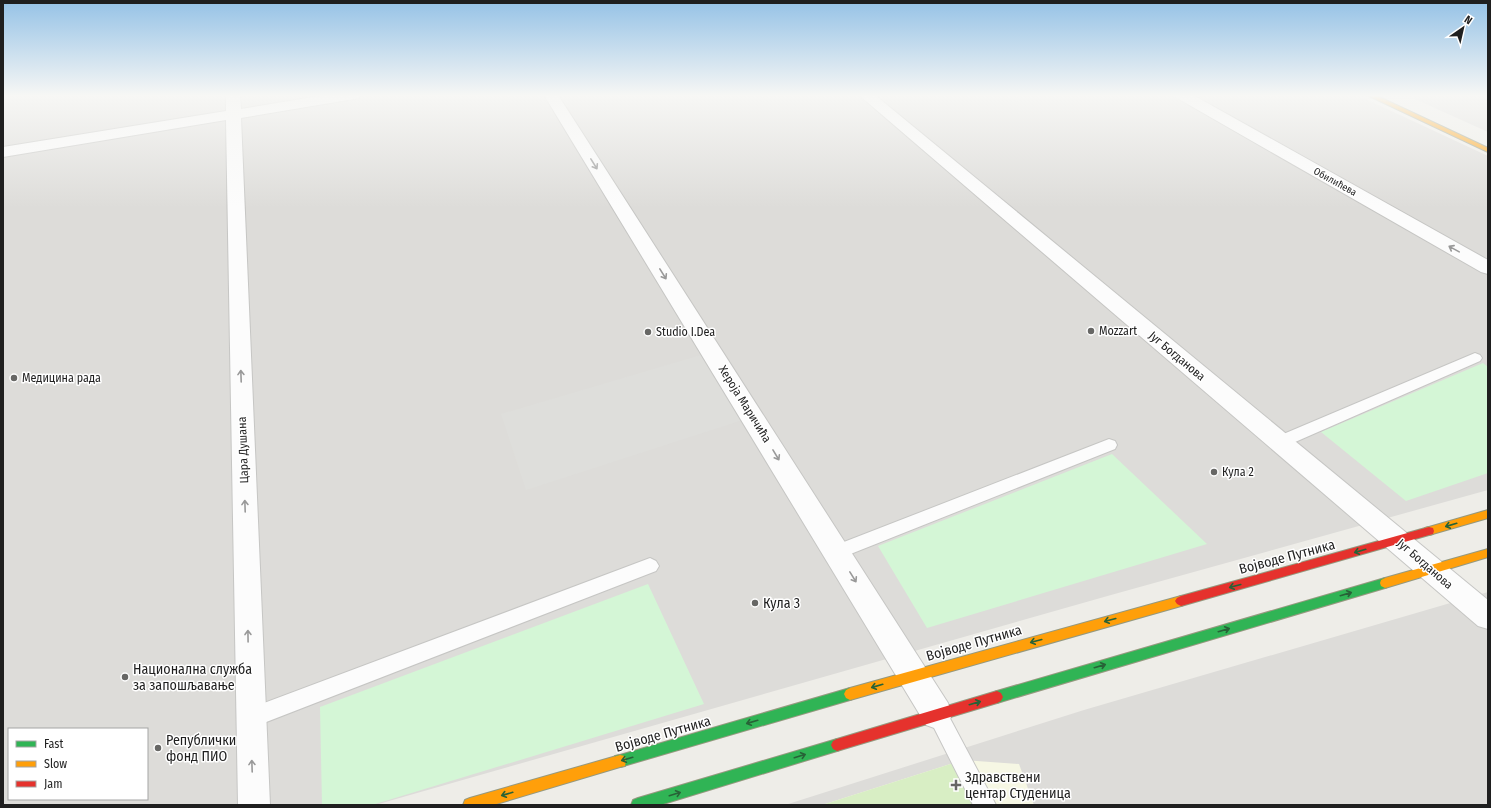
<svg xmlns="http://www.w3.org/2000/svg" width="1491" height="808" font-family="'Fira Sans Condensed',sans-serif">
	<rect width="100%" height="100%" fill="#eeede8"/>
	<!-- residential -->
	<path fill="#dddcd9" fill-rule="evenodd" d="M3,95H1357L1488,156V490L1111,595L375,805H3ZM9,729H147V799H9Z
		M1406,95H1488V132Z
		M1488,592V805H785L1084,710Z"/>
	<!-- education -->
	<path fill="#f6f7e4" d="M963,760L1019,764L1034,805H822Z"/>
	<!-- grass -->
	<path fill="#d8eec4" d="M963,760L985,805H822Z"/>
	<!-- park -->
	<path fill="#d4f6d6" d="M1483,363L1488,367V473L1406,501L1321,432Z
		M1112,454L1207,544L927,628L878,546Z
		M648,584L704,704L372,805H322L320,707Z"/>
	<!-- parking -->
	<path fill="#dededb" d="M711,352L752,417L526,490L501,414Z"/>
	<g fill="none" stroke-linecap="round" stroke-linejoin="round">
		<!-- lane casing -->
		<g stroke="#c6c6c4" stroke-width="2">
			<path id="lane" d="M1475,353L1480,355L1482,358L1480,361L1286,446L1280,448L1274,446L1272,442L1274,438Z
				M1109,439L1115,441L1117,445L1115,449L843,557L837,559L831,557L828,552L831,547Z
				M650,558L656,561L659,566L656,571L251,728L244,725L241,718L244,711L251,708Z
				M937,704L944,707L996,805H973L927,714L930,707Z"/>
		</g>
		<!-- street casing -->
		<g stroke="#c6c6c4" stroke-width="2">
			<path id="street" d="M226,95H240L241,109L326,95H361L359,98L354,99L241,118L270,805H238L226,120L3,157V147L226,111Z
				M544,95H558L948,703L952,714L948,725L937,729L926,725Z
				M859,95H875L1488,600V629L1478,626Z
				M1175,95H1193L1488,260V274L1481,272L1177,98Z"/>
		</g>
		<!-- fast casing -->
		<g stroke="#95997f" stroke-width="2">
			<path id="fast" d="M1385,578L1389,580L1390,583L1389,586L1385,588L997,703L993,701L991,697L993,693L997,691Z
				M850,688L854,690L856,694L854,698L850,700L620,767L615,766L614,761L615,756L620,755Z
				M837,739L841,741L843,745L841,749L837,751L660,805H631L633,800L638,798Z"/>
		</g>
		<!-- slow casing -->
		<g stroke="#95997f" stroke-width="2">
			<path id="slow" d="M1367,95H1375L1488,148V152Z
				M1488,510V518L1429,535L1425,534L1424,531L1425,528L1429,527Z
				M1488,549V557L1385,588L1381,586L1380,583L1381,580L1385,578Z
				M1181,596L1185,598L1187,601L1185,604L1181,606L850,700L846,698L844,694L846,690L850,688Z
				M620,755L625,756L626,761L625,766L620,767L493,805H463L465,800L470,798Z"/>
		</g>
		<!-- jam casing -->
		<g stroke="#95997f" stroke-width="2">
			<path id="jam" d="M1429,527L1433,528L1434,531L1433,534L1429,535L1181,606L1177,604L1175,601L1177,598L1181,596Z
				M997,691L1001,693L1003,697L1001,701L997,703L837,751L833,749L831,745L833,741L837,739Z"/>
		</g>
		<!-- lane -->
		<use href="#lane" fill="#fcfcfc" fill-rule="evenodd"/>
		<!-- street -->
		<use href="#street" fill="#fcfcfc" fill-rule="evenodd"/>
		<!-- fast -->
		<use href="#fast" fill="#30b455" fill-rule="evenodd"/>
		<!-- slow -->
		<use href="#slow" fill="#ff9f0a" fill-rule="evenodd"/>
		<!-- jam -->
		<use href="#jam" fill="#e5322d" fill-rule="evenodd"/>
	</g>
	<!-- one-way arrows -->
	<defs><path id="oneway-shaft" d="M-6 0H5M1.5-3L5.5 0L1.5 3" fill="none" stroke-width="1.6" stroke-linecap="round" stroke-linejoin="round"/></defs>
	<g stroke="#999">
		<use href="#oneway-shaft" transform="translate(594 164) rotate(58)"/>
		<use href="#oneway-shaft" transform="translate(1454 249) rotate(-151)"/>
		<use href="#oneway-shaft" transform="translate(663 274) rotate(58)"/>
		<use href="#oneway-shaft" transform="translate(241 376) rotate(-92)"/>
		<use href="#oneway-shaft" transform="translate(776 455) rotate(59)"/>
		<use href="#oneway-shaft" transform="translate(245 506) rotate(-92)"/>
		<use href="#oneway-shaft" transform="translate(853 577) rotate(58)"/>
		<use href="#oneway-shaft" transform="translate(248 636) rotate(-91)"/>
		<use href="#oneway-shaft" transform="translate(252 766) rotate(-92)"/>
	</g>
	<g stroke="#276237">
		<use href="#oneway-shaft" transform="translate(1451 525) rotate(164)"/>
		<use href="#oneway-shaft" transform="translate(1360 551) rotate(164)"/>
		<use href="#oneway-shaft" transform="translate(1235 586) rotate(165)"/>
		<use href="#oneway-shaft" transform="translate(1346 594) rotate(-16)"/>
		<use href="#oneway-shaft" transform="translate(1110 620) rotate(165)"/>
		<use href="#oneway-shaft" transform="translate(1224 630) rotate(-16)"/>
		<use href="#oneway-shaft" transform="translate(1036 641) rotate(165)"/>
		<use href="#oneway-shaft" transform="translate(1100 666) rotate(-16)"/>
		<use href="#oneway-shaft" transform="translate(877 686) rotate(164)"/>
		<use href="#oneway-shaft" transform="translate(975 703) rotate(-16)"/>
		<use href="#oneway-shaft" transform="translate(752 722) rotate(164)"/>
		<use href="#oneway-shaft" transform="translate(800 756) rotate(-17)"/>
		<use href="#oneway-shaft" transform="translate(627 759) rotate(164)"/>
		<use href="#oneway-shaft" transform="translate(507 794) rotate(164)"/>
		<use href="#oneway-shaft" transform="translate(675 794) rotate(-17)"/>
	</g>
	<!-- sky -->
	<linearGradient id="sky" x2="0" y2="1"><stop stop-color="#95c2e6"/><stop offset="0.46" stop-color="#f7f7f5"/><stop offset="1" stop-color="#f7f7f5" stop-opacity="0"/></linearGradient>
	<rect width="1491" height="208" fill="url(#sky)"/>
	<!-- markers -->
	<g fill="#676765" stroke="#fff" stroke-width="1.5">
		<circle cx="1091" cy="331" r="4"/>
		<circle cx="648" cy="332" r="4"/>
		<circle cx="14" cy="378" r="4"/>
		<circle cx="1214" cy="472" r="4"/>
		<circle cx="755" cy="603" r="4"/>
		<circle cx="125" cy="677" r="4"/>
		<circle cx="158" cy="748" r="4"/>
		<path d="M954 779h4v4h4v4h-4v4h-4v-4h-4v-4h4z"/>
	</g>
	<g text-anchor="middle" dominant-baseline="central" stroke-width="3" stroke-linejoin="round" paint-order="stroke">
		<!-- far-street labels -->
		<g font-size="10" fill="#1f1f1f" stroke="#fff">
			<text transform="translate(1335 182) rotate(29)">Обилићева</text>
		</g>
		<!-- poi labels -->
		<g font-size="12" fill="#1f1f1f" stroke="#fff" text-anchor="start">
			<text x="1099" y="331">Mozzart</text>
			<text x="656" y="332">Studio I.Dea</text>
			<text x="22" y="378">Медицина рада</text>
			<text x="1222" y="472">Кула 2</text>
		</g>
		<!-- street labels -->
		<g font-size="12" fill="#1f1f1f" stroke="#fff">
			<text transform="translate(1177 356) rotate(40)">Југ Богданова</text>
			<text transform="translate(745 404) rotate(58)">Хероја Маричића</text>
			<text transform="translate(243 450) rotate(-92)">Цара Душана</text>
			<text transform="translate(1425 564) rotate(41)">Југ Богданова</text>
		</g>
		<!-- near-street labels -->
		<g font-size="14" fill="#1f1f1f" stroke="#fff">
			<text transform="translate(1287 557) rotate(-15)">Војводе Путника</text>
			<text transform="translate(974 643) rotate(-16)">Војводе Путника</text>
			<text transform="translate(663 734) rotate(-16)">Војводе Путника</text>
		</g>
		<!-- near-poi labels -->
		<g font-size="14" fill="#1f1f1f" stroke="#fff" text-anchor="start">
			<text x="763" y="603">Кула 3</text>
			<text x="133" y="669">Национална служба<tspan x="133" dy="16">за запошљавање</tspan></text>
			<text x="166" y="740">Републички<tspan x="166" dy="16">фонд ПИО</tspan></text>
			<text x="965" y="777">Здравствени<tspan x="965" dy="16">центар Студеница</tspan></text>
		</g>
	</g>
	<!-- border -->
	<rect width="1491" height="808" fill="none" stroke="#1f1f1f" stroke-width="8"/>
	<!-- legend -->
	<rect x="8" y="728" width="140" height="72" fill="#ffffff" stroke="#a5a5a5"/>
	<rect x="16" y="741" width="20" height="6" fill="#30b455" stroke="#a5a5a5"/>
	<text x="44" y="748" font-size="12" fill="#1f1f1f">Fast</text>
	<rect x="16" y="761" width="20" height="6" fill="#ff9f0a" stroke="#a5a5a5"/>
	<text x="44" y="768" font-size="12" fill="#1f1f1f">Slow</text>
	<rect x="16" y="781" width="20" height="6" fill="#e5322d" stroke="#a5a5a5"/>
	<text x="44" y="788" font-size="12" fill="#1f1f1f">Jam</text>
	<!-- north arrow -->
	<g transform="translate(1463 28) rotate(34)" stroke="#ffffff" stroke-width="3" paint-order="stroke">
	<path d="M0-3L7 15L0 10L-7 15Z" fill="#1f1f1f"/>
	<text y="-6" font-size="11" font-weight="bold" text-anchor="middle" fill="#1f1f1f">N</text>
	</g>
</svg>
